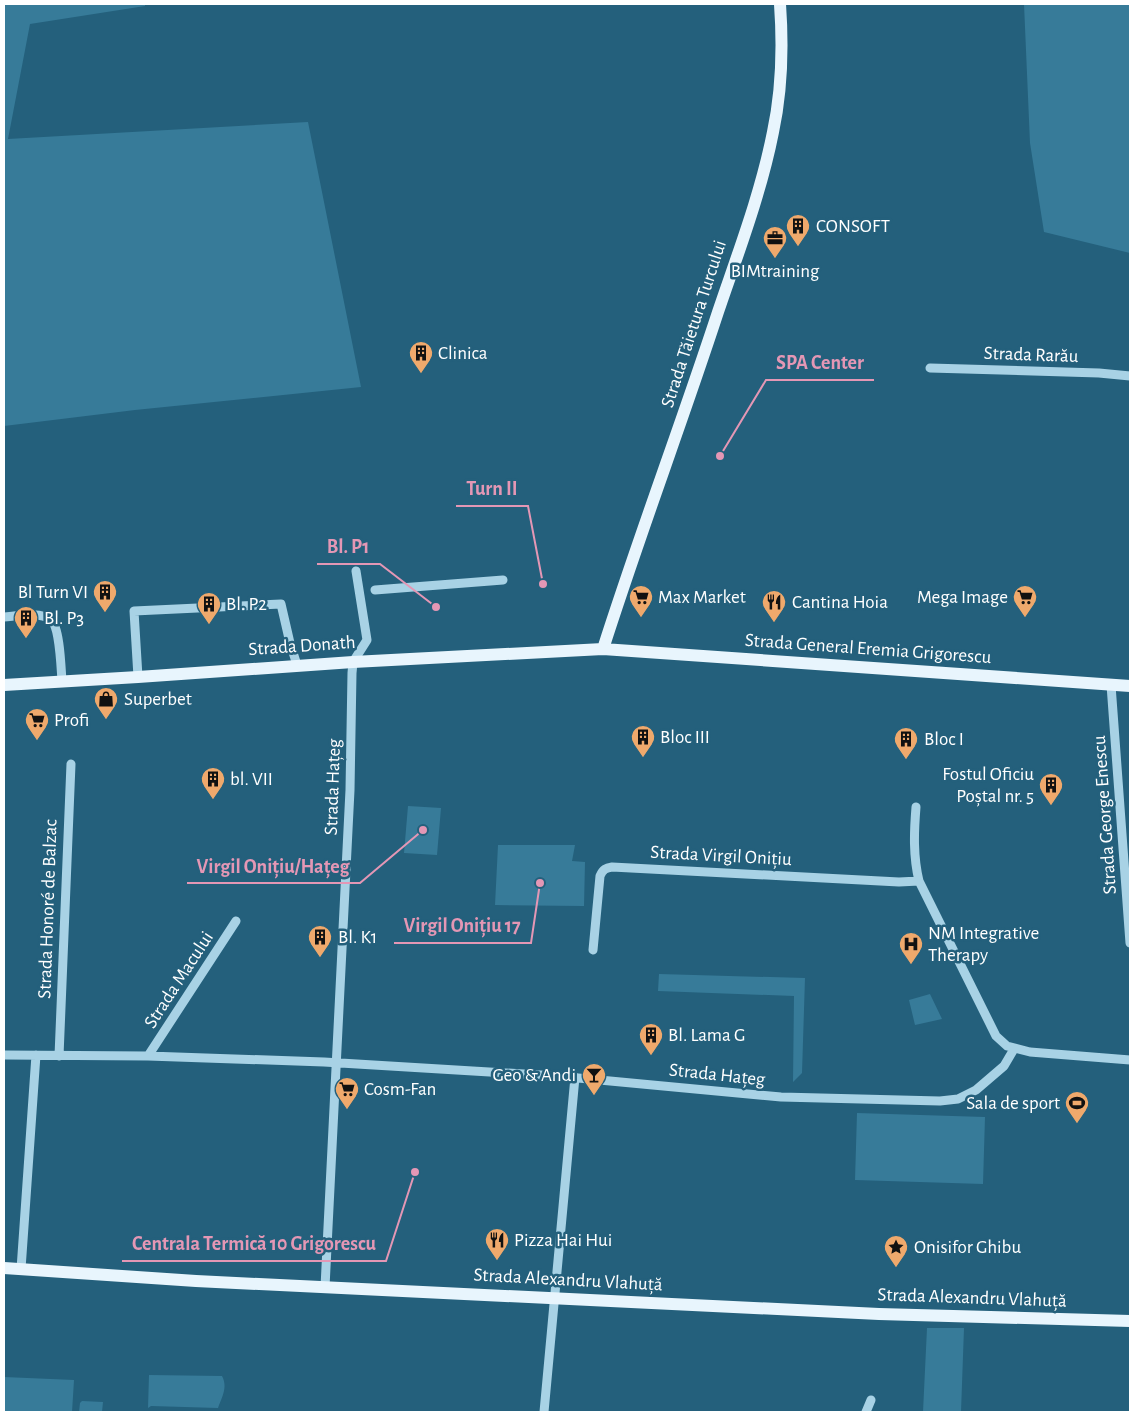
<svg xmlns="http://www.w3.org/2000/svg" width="1134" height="1416" font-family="'Alegreya Sans',sans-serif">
	<rect width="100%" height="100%" fill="#24607c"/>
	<!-- green -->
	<path fill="#377b99" d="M4,4H145V6L30,24L8,139L308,122L361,387L135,410L4,426Z
		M1024,4H1130V253L1044,232L1030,143Z
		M408,806L441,808L437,855L404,853Z
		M498,845H575L572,861L585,862L584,906L495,905Z
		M659,974L805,978L802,1073L793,1082L794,996L658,991Z
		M930,994L942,1019L915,1025L909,1000Z
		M857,1113L985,1117L983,1184L855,1180Z
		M927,1328H964L961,1412H923Z
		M149,1375L222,1376C228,1387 222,1397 218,1408L151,1406L148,1408Z
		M4,1377L74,1380L72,1412H4Z
		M82,1401L103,1402L102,1412H79L80,1403Z"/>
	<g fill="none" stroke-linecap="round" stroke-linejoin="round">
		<!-- minor -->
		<path stroke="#a8d2e5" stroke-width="9" d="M930,368L1099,373L1130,376
			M375,590L503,580
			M4,617C17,616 40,611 51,620C60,627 61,669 62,681
			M138,677L134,611L281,604L290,643L297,665
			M1111,685L1130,943
			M916,807C914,832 913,856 919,881L996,1036L1007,1046L1030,1052L1130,1060
			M593,950L600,876C603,869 606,868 612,867L899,882L919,881
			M4,1055L148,1056L324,1062L557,1076L781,1097L940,1101L958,1099L976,1090L1004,1066L1014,1049
			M59,1056L71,764
			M148,1056L236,921
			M21,1269L36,1055
			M325,1287L350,790L352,673L353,662L367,640L356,571
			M544,1412L575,1077
			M866,1412L871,1400"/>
		<!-- major -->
		<path stroke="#e8f5fd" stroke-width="12" d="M603,649C639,536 681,425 718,312C738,253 761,193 773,132C782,90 783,46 780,4
			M4,685L138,677L353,662L603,649L1130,686
			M4,1268L196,1281L879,1314L1130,1321"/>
	</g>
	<!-- icons -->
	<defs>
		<g id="building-pin" transform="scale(1.25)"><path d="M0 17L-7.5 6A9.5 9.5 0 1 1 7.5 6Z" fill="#efa96c" stroke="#24607c"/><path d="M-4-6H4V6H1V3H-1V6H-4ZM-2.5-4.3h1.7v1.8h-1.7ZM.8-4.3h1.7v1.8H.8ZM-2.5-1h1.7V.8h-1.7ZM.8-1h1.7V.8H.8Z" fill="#111"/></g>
		<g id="office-pin" transform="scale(1.25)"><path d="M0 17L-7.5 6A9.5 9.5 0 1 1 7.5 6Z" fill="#efa96c" stroke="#24607c"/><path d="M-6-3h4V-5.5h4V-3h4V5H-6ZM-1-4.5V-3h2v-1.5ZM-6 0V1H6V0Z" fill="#111"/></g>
		<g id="supermarket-pin" transform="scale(1.25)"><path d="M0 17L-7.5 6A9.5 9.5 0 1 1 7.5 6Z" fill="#efa96c" stroke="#24607c"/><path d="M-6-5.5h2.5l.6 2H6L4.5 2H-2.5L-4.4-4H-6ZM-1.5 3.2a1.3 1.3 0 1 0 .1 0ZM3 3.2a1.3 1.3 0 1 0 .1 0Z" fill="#111"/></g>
		<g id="restaurant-pin" transform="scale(1.25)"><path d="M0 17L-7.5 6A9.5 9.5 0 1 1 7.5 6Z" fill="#efa96c" stroke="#24607c"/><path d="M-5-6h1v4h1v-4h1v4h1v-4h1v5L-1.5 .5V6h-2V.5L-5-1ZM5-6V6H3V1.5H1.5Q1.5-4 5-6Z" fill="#111"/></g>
		<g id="shop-pin" transform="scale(1.25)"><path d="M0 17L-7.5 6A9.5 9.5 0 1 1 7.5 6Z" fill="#efa96c" stroke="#24607c"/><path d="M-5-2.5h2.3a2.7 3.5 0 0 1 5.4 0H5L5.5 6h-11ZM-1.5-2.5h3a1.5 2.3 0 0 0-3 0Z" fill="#111"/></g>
		<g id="hospital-pin" transform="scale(1.25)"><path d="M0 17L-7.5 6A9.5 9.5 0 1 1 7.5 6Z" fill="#efa96c" stroke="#24607c"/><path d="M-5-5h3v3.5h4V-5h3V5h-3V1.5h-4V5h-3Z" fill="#111"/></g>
		<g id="bar-pin" transform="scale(1.25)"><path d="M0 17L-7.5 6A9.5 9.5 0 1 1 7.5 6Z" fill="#efa96c" stroke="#24607c"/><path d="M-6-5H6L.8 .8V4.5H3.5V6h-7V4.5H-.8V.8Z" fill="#111"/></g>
		<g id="stadium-pin" transform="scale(1.25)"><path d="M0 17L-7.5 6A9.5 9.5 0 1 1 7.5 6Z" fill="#efa96c" stroke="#24607c"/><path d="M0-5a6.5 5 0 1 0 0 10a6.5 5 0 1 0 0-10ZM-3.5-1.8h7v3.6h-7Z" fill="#111"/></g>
		<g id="sight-pin" transform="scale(1.25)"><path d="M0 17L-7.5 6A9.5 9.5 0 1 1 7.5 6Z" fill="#efa96c" stroke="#24607c"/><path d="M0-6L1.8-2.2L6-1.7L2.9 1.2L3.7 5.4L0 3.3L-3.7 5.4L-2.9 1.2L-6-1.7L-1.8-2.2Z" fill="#111"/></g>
	</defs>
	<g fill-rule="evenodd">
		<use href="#building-pin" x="798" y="226"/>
		<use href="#office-pin" x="775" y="238"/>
		<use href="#building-pin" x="421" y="353"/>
		<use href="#building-pin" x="105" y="592"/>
		<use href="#supermarket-pin" x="641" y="597"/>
		<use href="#supermarket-pin" x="1025" y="597"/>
		<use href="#restaurant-pin" x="774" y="602"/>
		<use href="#building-pin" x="209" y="604"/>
		<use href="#building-pin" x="26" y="618"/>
		<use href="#shop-pin" x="106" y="699"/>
		<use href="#supermarket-pin" x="37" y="720"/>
		<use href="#building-pin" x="643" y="737"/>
		<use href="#building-pin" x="906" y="739"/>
		<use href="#building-pin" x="213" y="779"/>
		<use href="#building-pin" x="1051" y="785"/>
		<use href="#building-pin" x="320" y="937"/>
		<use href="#hospital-pin" x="911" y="944"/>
		<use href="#building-pin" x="651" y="1035"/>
		<use href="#bar-pin" x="594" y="1075"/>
		<use href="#supermarket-pin" x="347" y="1089"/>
		<use href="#stadium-pin" x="1077" y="1103"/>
		<use href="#restaurant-pin" x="497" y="1240"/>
		<use href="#sight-pin" x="896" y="1247"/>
	</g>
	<g text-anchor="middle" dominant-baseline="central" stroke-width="5" stroke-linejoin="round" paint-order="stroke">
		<!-- poi labels -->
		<g font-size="19" fill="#fff" stroke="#24607c" text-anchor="start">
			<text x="816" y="226">CONSOFT</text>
			<text x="775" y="271" text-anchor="middle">BIMtraining</text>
			<text x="438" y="353">Clinica</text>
			<text x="88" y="592" text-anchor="end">Bl Turn VI</text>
			<text x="658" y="597">Max Market</text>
			<text x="1008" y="597" text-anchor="end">Mega Image</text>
			<text x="792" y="602">Cantina Hoia</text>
			<text x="226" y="604">Bl. P2</text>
			<text x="44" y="618">Bl. P3</text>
			<text x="124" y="699">Superbet</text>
			<text x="54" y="720">Profi</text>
			<text x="660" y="737">Bloc III</text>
			<text x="924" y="739">Bloc I</text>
			<text x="1034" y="774" text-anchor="end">Fostul Oficiu<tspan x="1034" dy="22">Poștal nr. 5</tspan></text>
			<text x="230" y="779">bl. VII</text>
			<text x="928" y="933">NM Integrative<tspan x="928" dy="22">Therapy</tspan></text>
			<text x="338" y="937">Bl. K1</text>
			<text x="668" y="1035">Bl. Lama G</text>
			<text x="576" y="1075" text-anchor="end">Geo &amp; Andi</text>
			<text x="364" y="1089">Cosm-Fan</text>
			<text x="1060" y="1103" text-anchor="end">Sala de sport</text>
			<text x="514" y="1240">Pizza Hai Hui</text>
			<text x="914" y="1247">Onisifor Ghibu</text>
		</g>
		<!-- street labels -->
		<g font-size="19" fill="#fff" stroke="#24607c">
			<text transform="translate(694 324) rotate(-72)">Strada Tăietura Turcului</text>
			<text transform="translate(1031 355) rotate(2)">Strada Rarău</text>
			<text transform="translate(302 646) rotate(-4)">Strada Donath</text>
			<text transform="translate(868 649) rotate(4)">Strada General Eremia Grigorescu</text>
			<text transform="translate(333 787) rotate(-88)">Strada Hațeg</text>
			<text transform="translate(1105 815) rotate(-94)">Strada George Enescu</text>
			<text transform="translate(721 856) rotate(3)">Strada Virgil Onițiu</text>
			<text transform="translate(48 909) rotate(-88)">Strada Honoré de Balzac</text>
			<text transform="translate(179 980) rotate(-57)">Strada Macului</text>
			<text transform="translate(717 1075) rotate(6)">Strada Hațeg</text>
			<text transform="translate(568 1280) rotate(3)">Strada Alexandru Vlahuță</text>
			<text transform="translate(972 1298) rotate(2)">Strada Alexandru Vlahuță</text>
		</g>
	</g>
	<!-- callouts -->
	<path fill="none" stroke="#e497b5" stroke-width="2" d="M720 456L766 380H874M543 584L528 506H456M436 607L380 564H317M423 830L360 883H187M540 883L531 943H394M415 1172L386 1261H122"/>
	<g fill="#e497b5" stroke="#24607c" stroke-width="2">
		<circle cx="720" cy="456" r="5"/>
		<circle cx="543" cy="584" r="5"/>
		<circle cx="436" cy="607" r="5"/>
		<circle cx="423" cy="830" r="5"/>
		<circle cx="540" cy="883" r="5"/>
		<circle cx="415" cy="1172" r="5"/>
	</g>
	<g font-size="20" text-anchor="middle" font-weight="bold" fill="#e497b5" stroke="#24607c" stroke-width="5" stroke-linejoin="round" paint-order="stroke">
		<text x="820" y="369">SPA Center</text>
		<text x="492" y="495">Turn II</text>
		<text x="348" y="553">Bl. P1</text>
		<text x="273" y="873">Virgil Onițiu/Hațeg</text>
		<text x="462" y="932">Virgil Onițiu 17</text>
		<text x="254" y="1250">Centrala Termică 10 Grigorescu</text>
	</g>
	<!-- border -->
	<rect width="1134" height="1416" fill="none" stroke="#ffffff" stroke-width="10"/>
</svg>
